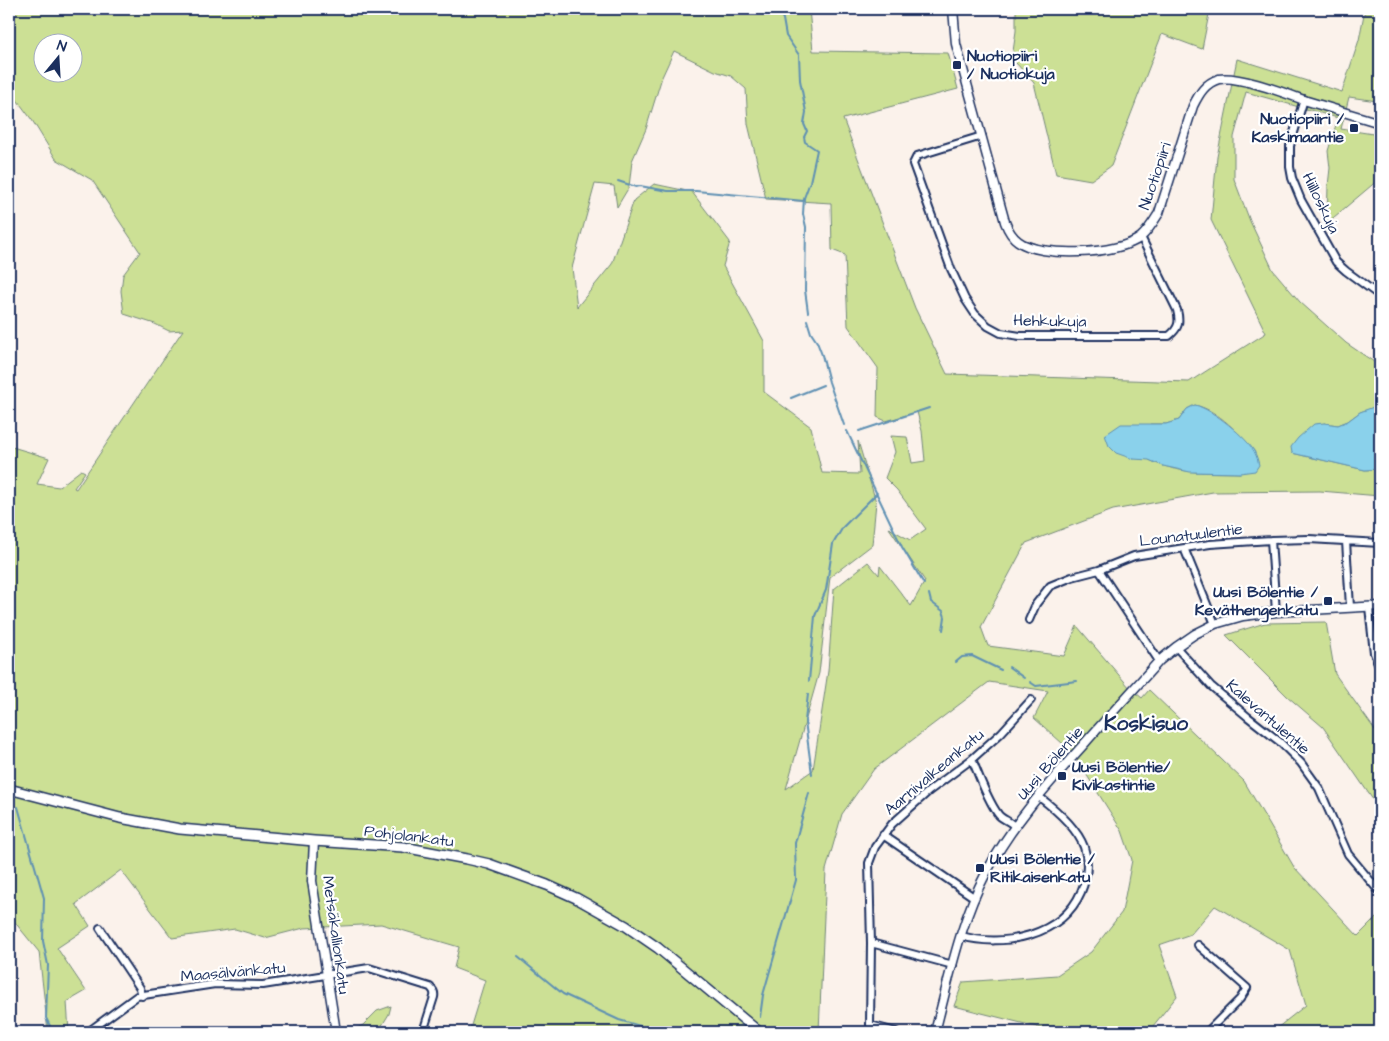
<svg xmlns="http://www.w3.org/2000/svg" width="1389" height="1041" font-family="'Architects Daughter',sans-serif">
	<rect width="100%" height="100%" fill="#fbf2eb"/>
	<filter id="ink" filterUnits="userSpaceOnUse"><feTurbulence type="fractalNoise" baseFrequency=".02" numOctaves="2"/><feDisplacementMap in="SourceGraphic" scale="10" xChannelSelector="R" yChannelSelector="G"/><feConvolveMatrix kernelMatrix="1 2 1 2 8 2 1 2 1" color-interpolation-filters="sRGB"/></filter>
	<g filter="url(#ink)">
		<!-- green -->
		<path fill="#cce095" stroke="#74887a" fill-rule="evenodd" d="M9,9H809L813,51L948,53L958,89L843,119L915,308L947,374L1189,382L1266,333L1211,220L1217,157L1237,59L1342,92L1359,40L1365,9H1380V76L1377,101L1349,97L1341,129L1373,134L1380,157V182L1378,180L1327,223L1328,186L1330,168L1328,151L1338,118L1246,92L1234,137V179L1250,221L1273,270L1300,302L1346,343L1380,366V406L1360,412L1348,421L1338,425L1324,423L1292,453L1365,470L1380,469V496L1320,491L1213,492L1113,510L1026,543L981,627L988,646L1064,656L1077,626L1130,688L1142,698L1149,690L1244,781L1294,867L1358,936L1380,914V1032H1272L1306,1005L1290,950L1215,906L1191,934L1159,945L1177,996L1153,1026L1142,1032H1057L954,1006L963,982L1057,975L1091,952L1122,912L1132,860L1122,831L1076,758L1072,752L1034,718L1048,691L989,682L874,769L842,814L826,870L819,1032H469L485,980L454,968L459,947L381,924L304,928L265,938L235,929L172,938L121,870L76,904L90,926L57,948L86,991L67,1002L69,1032H48L39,952L9,915V446L49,458L37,484L59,487L81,470L85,472L74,488L76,489L183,330L169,331L155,324L124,314L121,291L123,275L140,252L92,180L56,159L32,120L9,89ZM42,42H72V72H42ZM674,51L715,71L731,76L746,89L748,124L766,199L831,203L832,250L845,255L848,326L878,368L877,417L886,421L917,412L922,431L925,461L912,463L907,437L891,436L895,452L885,478L897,490L926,529L910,540L889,528L925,581L911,606L880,566L879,575L868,562L834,589L828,671L813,770L786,789L819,673L830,577L872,545L876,502L858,441L860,474L822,473L811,427L764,392V341L723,266L730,242L692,192L654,184L634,200L612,264L577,307L572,268L595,184L614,186L617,207L629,187L632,161L646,129L662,77ZM1195,405C1220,411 1239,434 1255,452L1240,473C1206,472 1181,475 1149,460L1150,424H1166L1179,420L1187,409Z
			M1016,9H1210L1202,49L1162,34L1111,166L1091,180L1056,174L1034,83L1016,63L1011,65L1016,31Z
			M1326,622L1335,674L1380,737V810L1323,727L1287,696L1226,635L1265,623Z
			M391,1006L389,1014L378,1032H351V1031L363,1025L377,1011Z"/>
		<!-- water -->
		<path fill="#8ad1eb" stroke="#5e90b3" d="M1195,405C1212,409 1248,438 1255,453C1257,457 1258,461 1259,465L1255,471L1240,473L1190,472L1163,466L1149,460L1133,459L1116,453L1109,446L1105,435L1121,424H1166L1179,420L1187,409Z
			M1379,405L1380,406V469L1365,470L1292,453L1291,447L1298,438L1314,424L1324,423L1338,425L1348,421L1360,412Z"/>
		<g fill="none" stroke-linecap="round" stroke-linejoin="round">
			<!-- stream -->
			<path stroke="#5e90b3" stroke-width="2" d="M778,9L783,19L786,36L799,55L800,80L806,112L804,124L807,131L804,137L805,142L817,150L810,182L804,198L803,214L806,227L805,290L808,312
				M618,181L636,187L640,186L668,191H696L804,201
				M807,320L811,333L817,342L822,355L829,382L844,425
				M791,398L823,385
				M847,431L902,547L924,584
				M859,431L929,408
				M929,594L931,602L943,611L945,617L943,630
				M956,662L962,657L972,656L1001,670
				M1009,667L1024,678
				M809,681L815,616L826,590L833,544L843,527L877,493
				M1030,682L1036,686L1077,681
				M808,694L805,721L812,774
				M18,807L44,898L43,941L48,965L46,1018L53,1032
				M518,957L563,994L619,1020L661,1032
				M760,1017L763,995L796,880L795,843L809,793"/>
			<!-- minor casing -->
			<g stroke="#1b2f5e" stroke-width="10">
				<path id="minor" d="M1304,99L1290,146V167L1292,178L1301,200L1336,262L1346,271L1380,296
					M982,136L917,156L913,164L951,269L965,299L975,314L988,326L1001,333L1020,336H1169C1179,328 1180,322 1177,310L1141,237
					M1271,540L1276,612
					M1346,541L1350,607
					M1184,548L1215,624
					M1099,570L1159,661
					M1369,607L1374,653L1380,668
					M1029,620L1036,604L1050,586L1072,577L1099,570L1134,556L1210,544L1271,540L1309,539L1380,543
					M1176,647L1211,686L1248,717L1280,742L1301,763L1319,788L1348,854L1378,890
					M972,759C979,776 987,799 998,814C1001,819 1010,821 1014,826
					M883,835L975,898
					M100,928L140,988L142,996
					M961,936C1003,948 1062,936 1081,892C1087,878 1089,862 1084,847C1077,828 1054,808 1038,796
					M871,943L953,965
					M1198,945L1247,988L1240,999L1207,1032
					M92,1029L137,996L215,984L263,985L369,968L430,987C433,990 435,992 434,997L423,1032
					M896,1032L870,1025L871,943L869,863L875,847L892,824L929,791L972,759L1001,733L1031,700"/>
			</g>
			<!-- tertiary casing -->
			<g stroke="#1b2f5e" stroke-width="11">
				<path id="tertiary" d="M953,9L956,44L1005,222C1008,230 1011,236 1018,241C1039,258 1119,255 1141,237C1148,231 1154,221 1159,213L1193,106C1199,94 1205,83 1219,79C1238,75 1287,94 1307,101C1331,108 1356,116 1380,123
					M314,841L312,881L336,1032
					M935,1032C949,979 960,922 986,873C1012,824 1048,784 1085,743C1109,716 1134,689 1159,661L1176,647L1195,634L1215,624L1243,616L1276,612L1380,606"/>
			</g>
			<!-- secondary casing -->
			<g stroke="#1b2f5e" stroke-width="12">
				<path id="secondary" d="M9,789L120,818L180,829L314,841L403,847L467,859L489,864L547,885L576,898L626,926L658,948L759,1032"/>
			</g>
			<!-- minor -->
			<use href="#minor" stroke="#fff" stroke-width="6"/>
			<!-- tertiary -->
			<use href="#tertiary" stroke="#fff" stroke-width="8"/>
			<!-- secondary -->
			<use href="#secondary" stroke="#fff" stroke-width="9"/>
		</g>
	</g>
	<!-- markers -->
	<g fill="#1b2f5e" stroke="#fff" stroke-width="2">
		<rect x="952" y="60" width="10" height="10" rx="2.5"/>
		<rect x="1349" y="123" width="10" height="10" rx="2.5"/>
		<rect x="1323" y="596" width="10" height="10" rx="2.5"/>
		<rect x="1057" y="771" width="10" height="10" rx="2.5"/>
		<rect x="975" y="863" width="10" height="10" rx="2.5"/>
	</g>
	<g text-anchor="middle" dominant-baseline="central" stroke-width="4.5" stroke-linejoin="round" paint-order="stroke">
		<!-- poi labels -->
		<g font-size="16" font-weight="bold" fill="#1b2f5e" stroke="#fff" text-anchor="start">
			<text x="967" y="56">Nuotiopiiri<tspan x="967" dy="18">/ Nuotiokuja</tspan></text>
			<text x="1344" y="119" text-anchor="end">Nuotiopiiri /<tspan x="1344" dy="18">Kaskimaantie</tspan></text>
			<text x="1318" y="592" text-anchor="end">Uusi Bölentie /<tspan x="1318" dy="18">Keväthengenkatu</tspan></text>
			<text x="1072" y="767">Uusi Bölentie/<tspan x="1072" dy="18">Kivikastintie</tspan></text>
			<text x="990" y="859">Uusi Bölentie /<tspan x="990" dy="18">Ritikaisenkatu</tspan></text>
		</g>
		<!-- street labels -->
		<g font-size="16" fill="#1b2f5e" stroke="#fff">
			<text transform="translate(1155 176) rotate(-71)">Nuotiopiiri</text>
			<text transform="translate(1321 203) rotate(64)">Hiilloskuja</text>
			<text transform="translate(1050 321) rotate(1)">Hehkukuja</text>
			<text transform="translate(1191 535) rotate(-7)">Lounatuulentie</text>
			<text transform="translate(1268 717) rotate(41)">Kalevantulentie</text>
			<text transform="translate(1050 763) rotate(-49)">Uusi Bölentie</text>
			<text transform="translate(934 772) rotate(-40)">Aarnivalkeankatu</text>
			<text transform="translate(409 836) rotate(7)">Pohjolankatu</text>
			<text transform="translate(336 935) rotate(82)">Metsäkallionkatu</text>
			<text transform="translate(233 972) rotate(-5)">Maasälvänkatu</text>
		</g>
		<!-- district labels -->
		<g font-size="21" font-weight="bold" fill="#1b2f5e" stroke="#fff">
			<text x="1146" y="723">Koskisuo</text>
		</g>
	</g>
	<!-- margin -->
	<rect width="1389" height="1041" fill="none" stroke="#fff" stroke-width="30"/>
	<rect x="15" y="15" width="1359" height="1011" fill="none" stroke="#1b2f5e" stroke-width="2" filter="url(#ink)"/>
	<!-- north arrow -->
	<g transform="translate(58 58) rotate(18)"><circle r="24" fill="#ffffff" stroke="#a4acbf"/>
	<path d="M0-4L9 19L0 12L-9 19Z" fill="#1b2f5e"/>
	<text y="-8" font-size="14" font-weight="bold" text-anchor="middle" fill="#1b2f5e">N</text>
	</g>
</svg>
